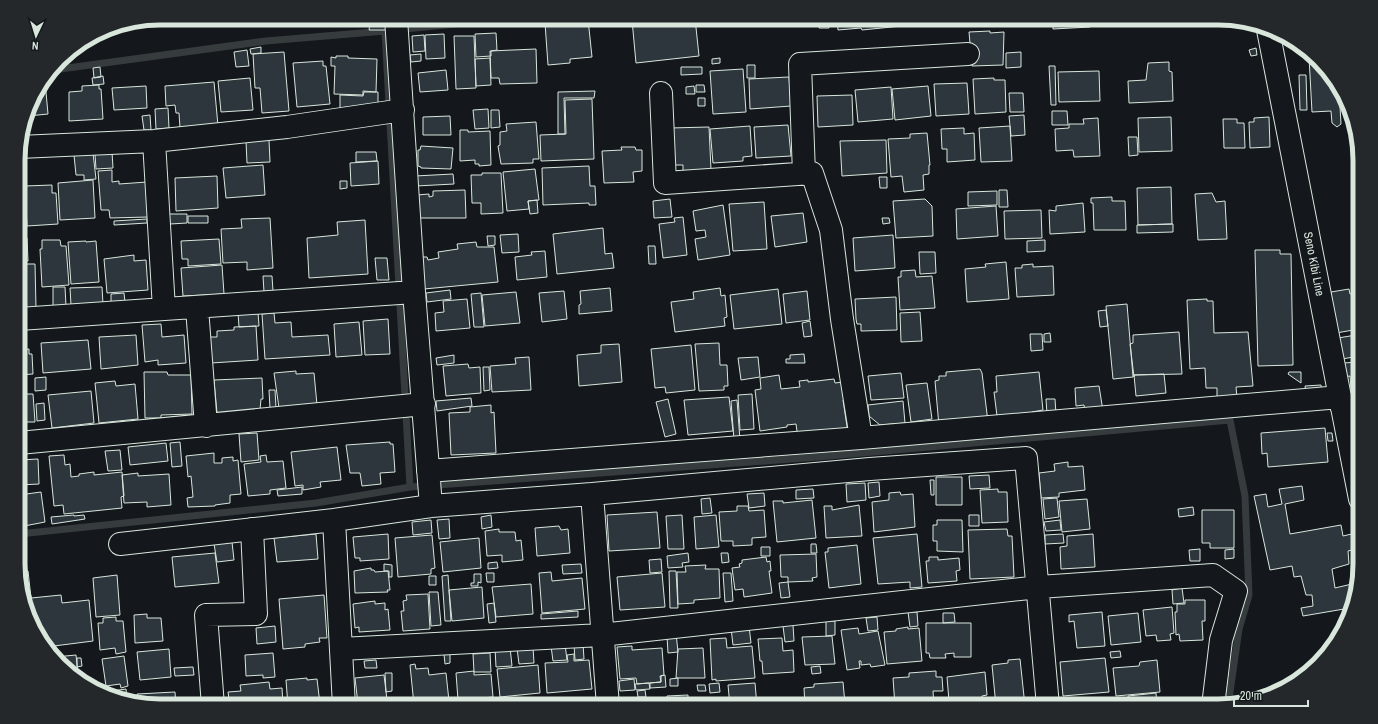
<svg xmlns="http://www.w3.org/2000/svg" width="1378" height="724" font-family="'Archivo Narrow',sans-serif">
	<rect width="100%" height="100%" fill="#14181c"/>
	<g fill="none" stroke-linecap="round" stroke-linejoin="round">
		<!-- stream -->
		<path stroke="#363b3e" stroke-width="7" d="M515,18L385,31L410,487L818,457L1230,420L1245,496L1249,595L1239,629L1229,699
			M53,70L266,41L385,31
			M19,534L316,503L410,487"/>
	</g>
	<!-- building -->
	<path fill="#2c363c" stroke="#d8e6dc" d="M648,18H695L699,56L636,63L632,20Z
		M819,18H829V28H819Z
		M837,18H955L956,20L930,22L931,24L921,25V24L862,30L861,28L838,30Z
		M970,18H1011V19L970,20Z
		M1053,18H1089L1090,27L1053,29Z
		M1095,18H1115V24L1095,25Z
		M1175,18H1181V24H1175Z
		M1206,18L1225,20L1226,24H1207Z
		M588,19L592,57L570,59V63L548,65L545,23Z
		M387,22V30H369L370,24Z
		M990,31V33L1004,32L1003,65L972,66L969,32Z
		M496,33L497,50L491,51V56L476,57L475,34Z
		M444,34L445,58L426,59L425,35Z
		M424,35L425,51L413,52L412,36Z
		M454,36H474L476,88L456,89Z
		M261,47V53L251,54L250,49Z
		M1256,48L1257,55L1251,56L1249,50Z
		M536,49L537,83L500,84L499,78H491L490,51Z
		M247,50L249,66L236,67L234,52Z
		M284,52L289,111L262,113L260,88H255L253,54Z
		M1021,52V67L1006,68V53Z
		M421,54V61L411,62L410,55Z
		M336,56H348V58L377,59L376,92L363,91V95L334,94L335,66H331V57L336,58Z
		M1309,57L1336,81L1339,89L1341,124L1337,127L1332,123L1331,111L1312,112Z
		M490,58L491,85L476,86L475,59Z
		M720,58V63L712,64V59Z
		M323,61V66H326L330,104L297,107L293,63Z
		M1169,62V71L1172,72L1173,101L1129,103L1128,81L1146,80L1148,63Z
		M747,65H755V78H747Z
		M1049,66H1055L1056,105H1051Z
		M100,67L101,77L94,78L93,68Z
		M681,67H702V74L681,75Z
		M743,69L746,112L713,114L710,71Z
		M446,70L448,90L420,92L418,73Z
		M1099,71L1100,101L1059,102L1058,72Z
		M1299,75H1306L1307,110H1300Z
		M103,76L104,84L93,85L92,78Z
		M789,77L791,106L750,109L749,79Z
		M250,78L253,110L221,112L218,81Z
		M994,78V80H1005L1006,112L975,114L973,79Z
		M45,81L48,114L28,116L33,97Z
		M214,82L218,126L180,128L179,113H176L175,105L166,106L165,86Z
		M967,83L969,114L936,116L934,84Z
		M99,85V89H101L103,119L69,121V92L82,91V86Z
		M696,85H704L705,92H696Z
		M146,86L147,108L114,110L112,88Z
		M694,86L695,94H686V87Z
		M928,86L931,116L895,120L892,89Z
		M891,87L893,119L858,122L855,90Z
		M595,91L594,98H564L565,134H558V92Z
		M364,92H378V103L340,108V95L363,96Z
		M1009,93H1023L1024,112H1010Z
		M852,95L853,125L818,127L817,96Z
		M698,98H705V106H698Z
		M592,99L594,159L541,161L540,135L566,134L565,100Z
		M168,108L169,128L156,129L155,109Z
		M488,109L489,128L475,129L473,110Z
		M491,110H499L500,127L491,128Z
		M1052,111H1067L1068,125H1052Z
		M150,115L151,130H144L142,116Z
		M1024,115L1025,135L1011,136L1009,116Z
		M450,116L451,135H423V117Z
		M1171,117L1172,151L1139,152L1138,118Z
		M1269,117L1270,147L1250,148L1249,122H1254V118Z
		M1098,118L1100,156L1074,157L1073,150L1056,151L1055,129L1069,128V124H1084L1083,119Z
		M1223,119H1237V123H1244L1245,148H1224Z
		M536,122L539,159H533V163L501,164L498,146L500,145V132L507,131L506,124Z
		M788,125L791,156L756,158L754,127Z
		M750,126L752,156L743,157V161L713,163L710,129Z
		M1010,126L1012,161L981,162L979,128Z
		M709,127L711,170L683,171V165H675L670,128Z
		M964,128V134L974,133L975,160L947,162V149H942L941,129Z
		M460,130H468V132L490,131L491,165L479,166V164H475V160L460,161Z
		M927,133L930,165H929V174L923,175L924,190L904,192L902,176L891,177L888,139L910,138V134Z
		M1128,137H1137L1138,155L1129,156Z
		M269,140L270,162L247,163L246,141Z
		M886,140L887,173L842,176L840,141Z
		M421,146L453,148L451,169L421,168V167L418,166V150H420Z
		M621,147H635L636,150H642V171L633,172L634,182L604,183L602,151L622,150Z
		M112,152L113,168L96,169L95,154Z
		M356,152H376L377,161L356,162Z
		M93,153L96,179L84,180V175H76L74,155Z
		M378,161L379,184L351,186L350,163Z
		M263,165L265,195L226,198L223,168Z
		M589,166L590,186H595L596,205H589V203L543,205L542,168Z
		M535,169L539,200L528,201L529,209L507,211L503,172Z
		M112,170V182L119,181V184L147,182L148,217L110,218L109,210H101L98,171Z
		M482,173H501L503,213L481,214V203H472L471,175H482Z
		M453,174L454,184L416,186L415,176Z
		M217,176L218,208L176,211L175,178Z
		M879,177H887V188H880Z
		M93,180L95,218L60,220L58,183Z
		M340,181H347V188L340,189Z
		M52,185V193H56L58,224L27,226L25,186Z
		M1171,187L1172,224L1138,225L1137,188Z
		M465,190L466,218H419L417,195L429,194V197L433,196V191Z
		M999,190H1007L1008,207H999Z
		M997,191V205L968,206V192Z
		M18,193H20L22,227H18Z
		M1212,193L1216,202L1225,201L1227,239L1198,240L1195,194Z
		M1112,197V201H1125L1126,230H1094L1093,203H1091V198Z
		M670,199L672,217L654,218L653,201Z
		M925,199L932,206L933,236L896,238L893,201Z
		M537,200L538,213L530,214L528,201Z
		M764,202L767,249L733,251L729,204Z
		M1083,203L1085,232L1050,234L1049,210L1056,211V206Z
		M723,205L730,255L698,260L695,239L706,237L705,230L696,231L693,211Z
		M996,206L998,236L957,239L956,209Z
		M1041,210L1042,238L1005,239L1004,211Z
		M803,213L807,242L775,247L771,216Z
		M169,214H187V223L170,224Z
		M188,216H208V223H188Z
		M683,217L687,255L663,258L659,224L675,222L674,218Z
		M270,218L273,268L247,270V262L223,263L221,229L242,228L241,219Z
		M882,218H889L890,223L883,224Z
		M147,219V223L114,225V221Z
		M365,220L368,274L309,278L307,238L338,235L337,222Z
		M1173,224V232L1137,233V225Z
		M603,228L605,254L612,253L614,268L557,274L553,234Z
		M518,234L519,252L502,253L500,235Z
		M893,235L895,268L855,271L853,238Z
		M487,236H495V245L488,246Z
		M27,238L28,261L19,262V239Z
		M219,239L221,264L188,266V259H182L181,241Z
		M42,240H60L61,246H66L69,285L42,287L40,249H42Z
		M1045,240V251L1027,252V241Z
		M86,241V242L96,241L99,282L71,284L68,242Z
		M476,242L477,247H494L498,282L424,289L421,257H427L428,260L439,258L438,252L458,249L457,244Z
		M648,246H655L656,264H649Z
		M1255,250H1280V254H1291L1293,365L1258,366Z
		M545,251L547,277L517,280L515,257L532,255L531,252Z
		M919,252H935L936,273L920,274Z
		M134,255V261L146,260L148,290L107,293L104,259Z
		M375,258H387L389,280H377Z
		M1006,262L1009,299L967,302L965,269L986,267L985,264Z
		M19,264H35L36,308H19Z
		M1033,264V267L1053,266L1054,295L1017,297L1015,268H1022V265Z
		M222,265L224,294L183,296L181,268Z
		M915,270L916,277L932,276L935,308L900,310L898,277H901V271Z
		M263,276H272L273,291L264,292Z
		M53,287H65L66,306L53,307Z
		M102,287L103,304L71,305L70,288Z
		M610,288L612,311L579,314V305L581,304L580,291Z
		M720,288L721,296L725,295L727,317L724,318L725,326L675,332L671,302L694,299L693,292Z
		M778,289L782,324L734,329L730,295Z
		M1349,289L1350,294L1357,293L1359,329L1336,333L1331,292Z
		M450,290L451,299L427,302L426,293Z
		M564,291L567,319L542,322L539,293Z
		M807,291L810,320L786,323L783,294Z
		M516,292L520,323L485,326L482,295Z
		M124,293L125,302L111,303V294Z
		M481,293L484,327H474L471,294Z
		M896,297L897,330L861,331V324H857L856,319L855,299Z
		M467,299L470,328L436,331L435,313L444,312L443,301Z
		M1207,299V301H1213L1214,333L1248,332L1253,386L1236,387L1237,398L1217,399V388H1206L1205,368L1190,369L1187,300Z
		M1127,304L1133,377L1113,379L1106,306Z
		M1106,310L1108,326L1100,327L1098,311Z
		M258,312L259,326L239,327L238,313Z
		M920,312L922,341L901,342L900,313Z
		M274,313L275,323L291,322L292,337L328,335L330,355L265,359L262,314Z
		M388,319L390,354L365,355L363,321Z
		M810,321L812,336L804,337L802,323Z
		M359,322L362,355L336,357L334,324Z
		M161,324L162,337L184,335L186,363L158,365V360L145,362L142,325Z
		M256,326L258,360L211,363L210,337H217V331L234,330V327Z
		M1179,332L1182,374L1134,375V377L1130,344L1133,343V335Z
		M1050,333L1051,342H1044V334Z
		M1030,334H1042L1043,350L1031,351Z
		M136,335L138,365L101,369L99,337Z
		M1356,335L1359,356L1342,359L1338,338Z
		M88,340L91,369L43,373L41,343Z
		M719,343L720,365H727L728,386H724V390L699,391L695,344Z
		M619,344L622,382L579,386L577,355L601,353V345Z
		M691,345L695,390L666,393L665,387L655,388L651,349Z
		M29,349V354H32L33,374L19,375V350Z
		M804,354L805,363H786V359H790V355Z
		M454,355V363L437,365L436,358Z
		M529,357L531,390L492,392L490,366L516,364L515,358Z
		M758,357L760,377L741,380L738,358Z
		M1359,362L1360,418L1353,415L1350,376L1344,377L1343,363Z
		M468,364L469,368L480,367L481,393L446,396L443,366Z
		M483,367H489L490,390L484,391Z
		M980,369L982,373L988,422L939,426L935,381L939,380V376H946V372Z
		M296,371V374L314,373L317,405L279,408L274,373Z
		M144,372H167L168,375H191L192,414L161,415V418H145Z
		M1039,372L1043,410L1032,412L1033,417L997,416L994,392H997L996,376Z
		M1289,372H1301V383L1288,374Z
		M901,373L904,398L871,400L868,376Z
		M1164,374L1166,393L1136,396L1134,375Z
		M779,375L781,389L800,387L799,381L808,380V382L834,379L835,383L843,382L846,400H843L848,433L798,439L796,424L787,425V427L760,431L755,390L761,389L760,378Z
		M46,377V390L35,391V378Z
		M262,378L263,399H261L260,410L217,413L214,380Z
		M115,381L116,386L135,384L138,419L99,423L95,383Z
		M927,383L932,419L911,422L906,385Z
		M1321,385L1322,392L1306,393L1305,386Z
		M1099,386L1103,411L1085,412L1084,405L1076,406L1075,388Z
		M269,390H275L276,408L270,409Z
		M91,391L94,423L52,428L48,395Z
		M19,394H33L35,422H23L24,430H19Z
		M752,394L754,429L740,430L738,395Z
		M729,397L733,431L688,435L684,400Z
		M471,398L472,406L437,411L436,401Z
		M668,399L676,434L665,437L656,402Z
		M1046,399H1055L1056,414L1047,415Z
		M737,400L740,440H734L731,401Z
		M903,401L905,423L880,425L869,416L868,405Z
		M44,403L45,420L37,421L36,404Z
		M491,405V413L494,412L496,453L451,455L449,413L470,412V407Z
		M1325,428L1328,462L1268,467L1267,453L1262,454L1261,433Z
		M257,433L259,460L241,462L239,434Z
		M1327,433H1332L1333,441H1328Z
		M180,442L182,466L172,467L170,443Z
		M390,442V444H393L395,472L380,473L381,484L362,486L360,473H350L346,445Z
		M166,443L168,461L130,465L128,447Z
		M337,447L341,480L320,482L321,487L303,490V485L295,486L291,452Z
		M120,450L122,470L108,471L105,451Z
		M214,453V463H222V458L233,457V461L238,460L241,494L230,495V503L215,505V506L188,507L187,498L193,497L191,476L188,477L186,456Z
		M64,455L65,465L70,464L71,477L79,476V474L94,472V475L122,472L124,496L121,497L122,508L64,514L63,505L54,506L49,456Z
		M266,455L267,462L283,461L286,488L270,490V494L248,496L244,464L261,462L260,456Z
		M38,459L39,484L19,485V460Z
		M1068,462V467L1083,466L1085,490L1059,493V497L1041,498L1039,473L1055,471L1054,464Z
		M138,473V476L169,474L171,505L147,507V502L124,503L122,475Z
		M989,475L990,488L970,489L969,476Z
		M936,477H962V505H936Z
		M930,480H934V495H931Z
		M879,482L880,496L869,498L868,483Z
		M865,483L866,500L847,502L846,484Z
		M1302,486L1304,500L1285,504L1290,534L1341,525L1343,536L1356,533L1359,548L1348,551L1349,564L1332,569L1335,588L1356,583L1350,608L1303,616L1301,608L1313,606L1312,595H1306L1301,576L1294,577L1292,566L1270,570L1254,496L1266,494L1268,507L1282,504L1279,489Z
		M302,487V494L278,496L277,490Z
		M813,489L814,498L796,499V490Z
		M998,489V492H1007L1008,522L982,523L980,490Z
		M41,492L45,522L19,527V495Z
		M900,492L901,495L913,494L915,527L874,532L872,502L889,500V493Z
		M764,493L765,506L749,508L747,494Z
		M710,498L712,513L702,514L701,499Z
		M1057,498L1059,517L1045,519L1043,499Z
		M1087,499L1090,529L1062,532L1059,501Z
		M812,500L816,538L777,542L773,501H783V503Z
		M859,505L862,536L826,538L824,506H832V510Z
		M737,506H748L749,511L764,510L766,537L752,538V545L733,546V541H721L719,512L737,511Z
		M1193,507L1194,515L1179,517L1178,509Z
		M1202,510H1234V548H1210V543H1202Z
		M657,512L660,548L609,551L607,515Z
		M74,515V516L84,515L85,519L52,524L51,517Z
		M491,515L492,527L482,529L481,517Z
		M682,515L684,549H668L666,516Z
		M716,515L719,547L696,549L694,517Z
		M969,515H979V526H969Z
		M449,519L450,538L439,539L437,520Z
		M431,520L432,533L413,535L412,522Z
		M937,520H962L963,552L937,551V541H933V525H937Z
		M1060,520L1061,530L1046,531L1044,522Z
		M559,526L561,530L568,529L570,553L537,556L535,528Z
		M499,529V532H515L516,541L521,540L523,560L502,562V555L487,556L485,531Z
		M1007,529L1008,536H1012L1014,577L970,579L968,530Z
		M316,534L318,559L277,562L274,538Z
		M388,534L389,559L360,561V558H355L353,537Z
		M917,534L922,587L910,588V582L878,584L873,538Z
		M1063,534L1064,543L1045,544V535Z
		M1093,534L1095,567L1061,569L1060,547L1067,546V536Z
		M432,535L435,568L431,569V574L398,577L395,538Z
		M479,538L481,568L443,572L440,542Z
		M232,542L234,560L217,562L214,544Z
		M811,544H816L817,553H811Z
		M857,545L861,584L829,588L825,552H828V548Z
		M761,547H770V556H761Z
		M1200,549V561H1190L1189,550Z
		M1234,549V558L1225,559V550Z
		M215,553L219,583L175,587L172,557Z
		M688,553L689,562L682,563L683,567L668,568L667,556Z
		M721,553H728L729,562L722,563Z
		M816,554L817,577L812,578L813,581L788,582V577H781L780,555Z
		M766,557L767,562L770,561L771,571H769L772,593L744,597L743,589L735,590L732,568L740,567L739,564L742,563V560Z
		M929,557H938V560L959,558L960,570L956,571L957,581L928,583L926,561H929Z
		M661,559L662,572L650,573L649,560Z
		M497,562L498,568L488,569V563Z
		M384,564L392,565V577H389V571H384Z
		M581,564L582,573L563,574L562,565Z
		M706,565L705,569H719L720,598L694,600V603L678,604L677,572H686L685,566Z
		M371,568V570H374L375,572L388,571L390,590H387L388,592L355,593L354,571Z
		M28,571L31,598L61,595L62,603L89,600L93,641L46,647L19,583V572Z
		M669,571H676L678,608H670Z
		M551,572L552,581L582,578L585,609L542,613L539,573Z
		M486,573H494V582H487Z
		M662,573L665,607L620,610L617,577Z
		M723,573H731L733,601L725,602Z
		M474,574H481V583L478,582V586H471V583H474Z
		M117,575L120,615L96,617L93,578Z
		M448,575L451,621H445L442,576Z
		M429,576H436V585H429Z
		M788,582L790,597L781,598L779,583Z
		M531,584L533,614L496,617L492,587Z
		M482,587L484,618L452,621L449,590Z
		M1182,588L1184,603L1173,604L1172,590Z
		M429,592H438L441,625L431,626Z
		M428,594L430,629L403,631L401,611H404L403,601L407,600L406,595Z
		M324,595L327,638H319L320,642L305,644V647L283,649L279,599Z
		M1185,600H1205V621H1202L1203,640L1180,641L1179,634L1176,635L1175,612H1177V604H1185Z
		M375,601V604L385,603V610L388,609L390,630L359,632V627L355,628L353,604Z
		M494,603L496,622L489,623L487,604Z
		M1172,607L1174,633L1170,634L1171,640L1157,641L1156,635L1146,636L1143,610Z
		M578,611V617L541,619V614Z
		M908,612H917L918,626L910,627Z
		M1102,612L1105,646L1077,648L1074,621L1069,622V615Z
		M943,613H954L955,622L943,623Z
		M1138,613L1141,642L1111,645L1108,616Z
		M147,614V618H161L163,641L135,643L134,615Z
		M116,617V621H123L126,652L116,654L115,648L100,650L98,623H103V618Z
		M877,617L878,630L868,631L866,618Z
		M826,621H835V635L826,636Z
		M926,623H971V657H954V653L945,654L946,658H930L929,653H926Z
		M793,625L794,641L785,642L783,626Z
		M275,626L276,642L257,644L256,628Z
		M749,626L751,643L733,645L731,628Z
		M908,627V629L919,628L922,661L887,664L884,632L896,631V629Z
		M858,628L859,634L878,631L885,665L871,667L870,664L861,665V661H859L860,668L847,670L841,630Z
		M676,633L678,652L668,653L667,636Z
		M832,636L835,664L805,665L802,637Z
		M726,638L727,648L752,646L755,678L716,681V679L712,680L710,639Z
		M782,638L783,651L793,650L794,672L763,674L762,661H760L758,639Z
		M565,644L567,660L553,661L551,646Z
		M583,644L584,659L575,660L574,645Z
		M632,646V650L662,648L664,675L660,676L661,682L637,684L636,678L620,679L617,647Z
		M510,647L512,666L496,667L495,648Z
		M533,647L534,663L519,664L517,648Z
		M703,648L705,678H676L678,649Z
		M169,649L171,677L140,680L137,652Z
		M1120,651L1121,657L1111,658L1110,652Z
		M273,653L275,677L263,678V675L246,676L245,655Z
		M450,653V663L445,664L444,654Z
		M490,653L491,672H474L473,654Z
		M574,654V661L589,660L592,689L547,693L545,663L568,662L567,655Z
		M76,655L78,674H76L55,657Z
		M124,656L128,686L121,688L120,684L106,686L102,659Z
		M77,658H81L82,666L77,667Z
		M1105,658L1109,692L1063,696L1060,662Z
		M1020,659L1025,706H996L992,665L1008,663V660Z
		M376,660L377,668H365L364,661Z
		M1157,660L1160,692L1116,696L1113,668L1139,666L1140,662Z
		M415,664L416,669L428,668L429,675L446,673L449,701L414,705L410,665Z
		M538,665L540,693L500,697L497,669Z
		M820,666L821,673L812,674L811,667Z
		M193,667L194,675L175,676L174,668Z
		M474,671V675L491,674L493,697L458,700L456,673Z
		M936,671V677H942L943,691H933L934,706H895L893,678L909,677V673Z
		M985,672L987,695L982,696V705L956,706L955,701H949L947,677Z
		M385,673H392V691L386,692Z
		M384,675L387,700L358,704L355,678Z
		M665,675L666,687L650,688V683L661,682V676Z
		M307,678V680L317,679L320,704L288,706L286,680Z
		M678,678V686H670V679Z
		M634,679L635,690L620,691L619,681Z
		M269,682L270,689L282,688L283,706H230L228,692L241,691L240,685Z
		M843,682L845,704H837L838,706H805L804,688L814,687V684Z
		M649,683L650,689L636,690L635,684Z
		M719,683L720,692L710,693L709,684Z
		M755,683L757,706H730L728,685Z
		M697,685H705L706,691H698Z
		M126,689L127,698L105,693L104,692Z
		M645,690L646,697H638L637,691Z
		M175,692L176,706H160L137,701V694Z
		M1156,693L1157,706H1129L1128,696Z
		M688,695V701H675V706H667V696Z
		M223,701H229L230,706H223Z
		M395,701V704L392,706H373V702Z
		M706,701V706H676V702Z
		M1077,701L1078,706H1058V703Z"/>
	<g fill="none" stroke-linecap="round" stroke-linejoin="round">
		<!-- street casing -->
		<g stroke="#d8e6dc" stroke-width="24">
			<path id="street" d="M396,18L414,292L431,506
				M661,93L665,183L812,173L831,230L842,319L861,438
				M154,141L164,309
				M19,147L154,141L287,127L403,110
				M804,174L800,64L968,54
				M197,308L206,426
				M19,319L414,292
				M1341,405L1360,424
				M19,443L424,404
				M428,471L861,438L1340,397
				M592,494L608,706
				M120,544L334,520
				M341,649L601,635L1039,587L1213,575L1236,591L1221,640L1213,706
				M213,706L206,615L256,614L252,529
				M344,706L334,520L431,506L592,494L870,469L1026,458L1048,706"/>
		</g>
		<!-- secondary casing -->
		<g stroke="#d8e6dc" stroke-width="24">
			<path id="secondary" d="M1268,30L1360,499"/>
		</g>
		<!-- street -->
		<use href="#street" stroke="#14181c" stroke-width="22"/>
		<!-- secondary -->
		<use href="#secondary" stroke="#14181c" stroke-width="22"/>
	</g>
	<g text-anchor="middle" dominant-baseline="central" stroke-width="3" stroke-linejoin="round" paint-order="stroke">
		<!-- street labels -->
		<g font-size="12" fill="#d8e6dc" stroke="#14181c">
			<text transform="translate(1314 264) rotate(79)">Seno Kibi Line</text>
		</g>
	</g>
	<!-- crop -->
	<path d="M0 0H1378V724H0ZM160 25H1218A135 135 0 0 1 1353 160V564A135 135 0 0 1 1218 699H160A135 135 0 0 1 25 564V160A135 135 0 0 1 160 25Z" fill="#24282b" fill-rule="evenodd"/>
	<path fill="none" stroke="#d8e6dc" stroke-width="5" d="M160 25H1218A135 135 0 0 1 1353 160V564A135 135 0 0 1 1218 699H160A135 135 0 0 1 25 564V160A135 135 0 0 1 160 25Z"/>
	<!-- north arrow -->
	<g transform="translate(36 36) rotate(184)" stroke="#14181c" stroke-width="3" paint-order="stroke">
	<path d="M0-3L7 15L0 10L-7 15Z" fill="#d8e6dc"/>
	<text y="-6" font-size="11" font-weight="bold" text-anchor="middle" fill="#d8e6dc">N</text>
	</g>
	<!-- scale -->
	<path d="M1234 700v6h74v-6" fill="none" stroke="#d8e6dc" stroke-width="2"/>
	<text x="1240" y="700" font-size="12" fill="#d8e6dc" stroke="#14181c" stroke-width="3" paint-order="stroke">20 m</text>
</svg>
